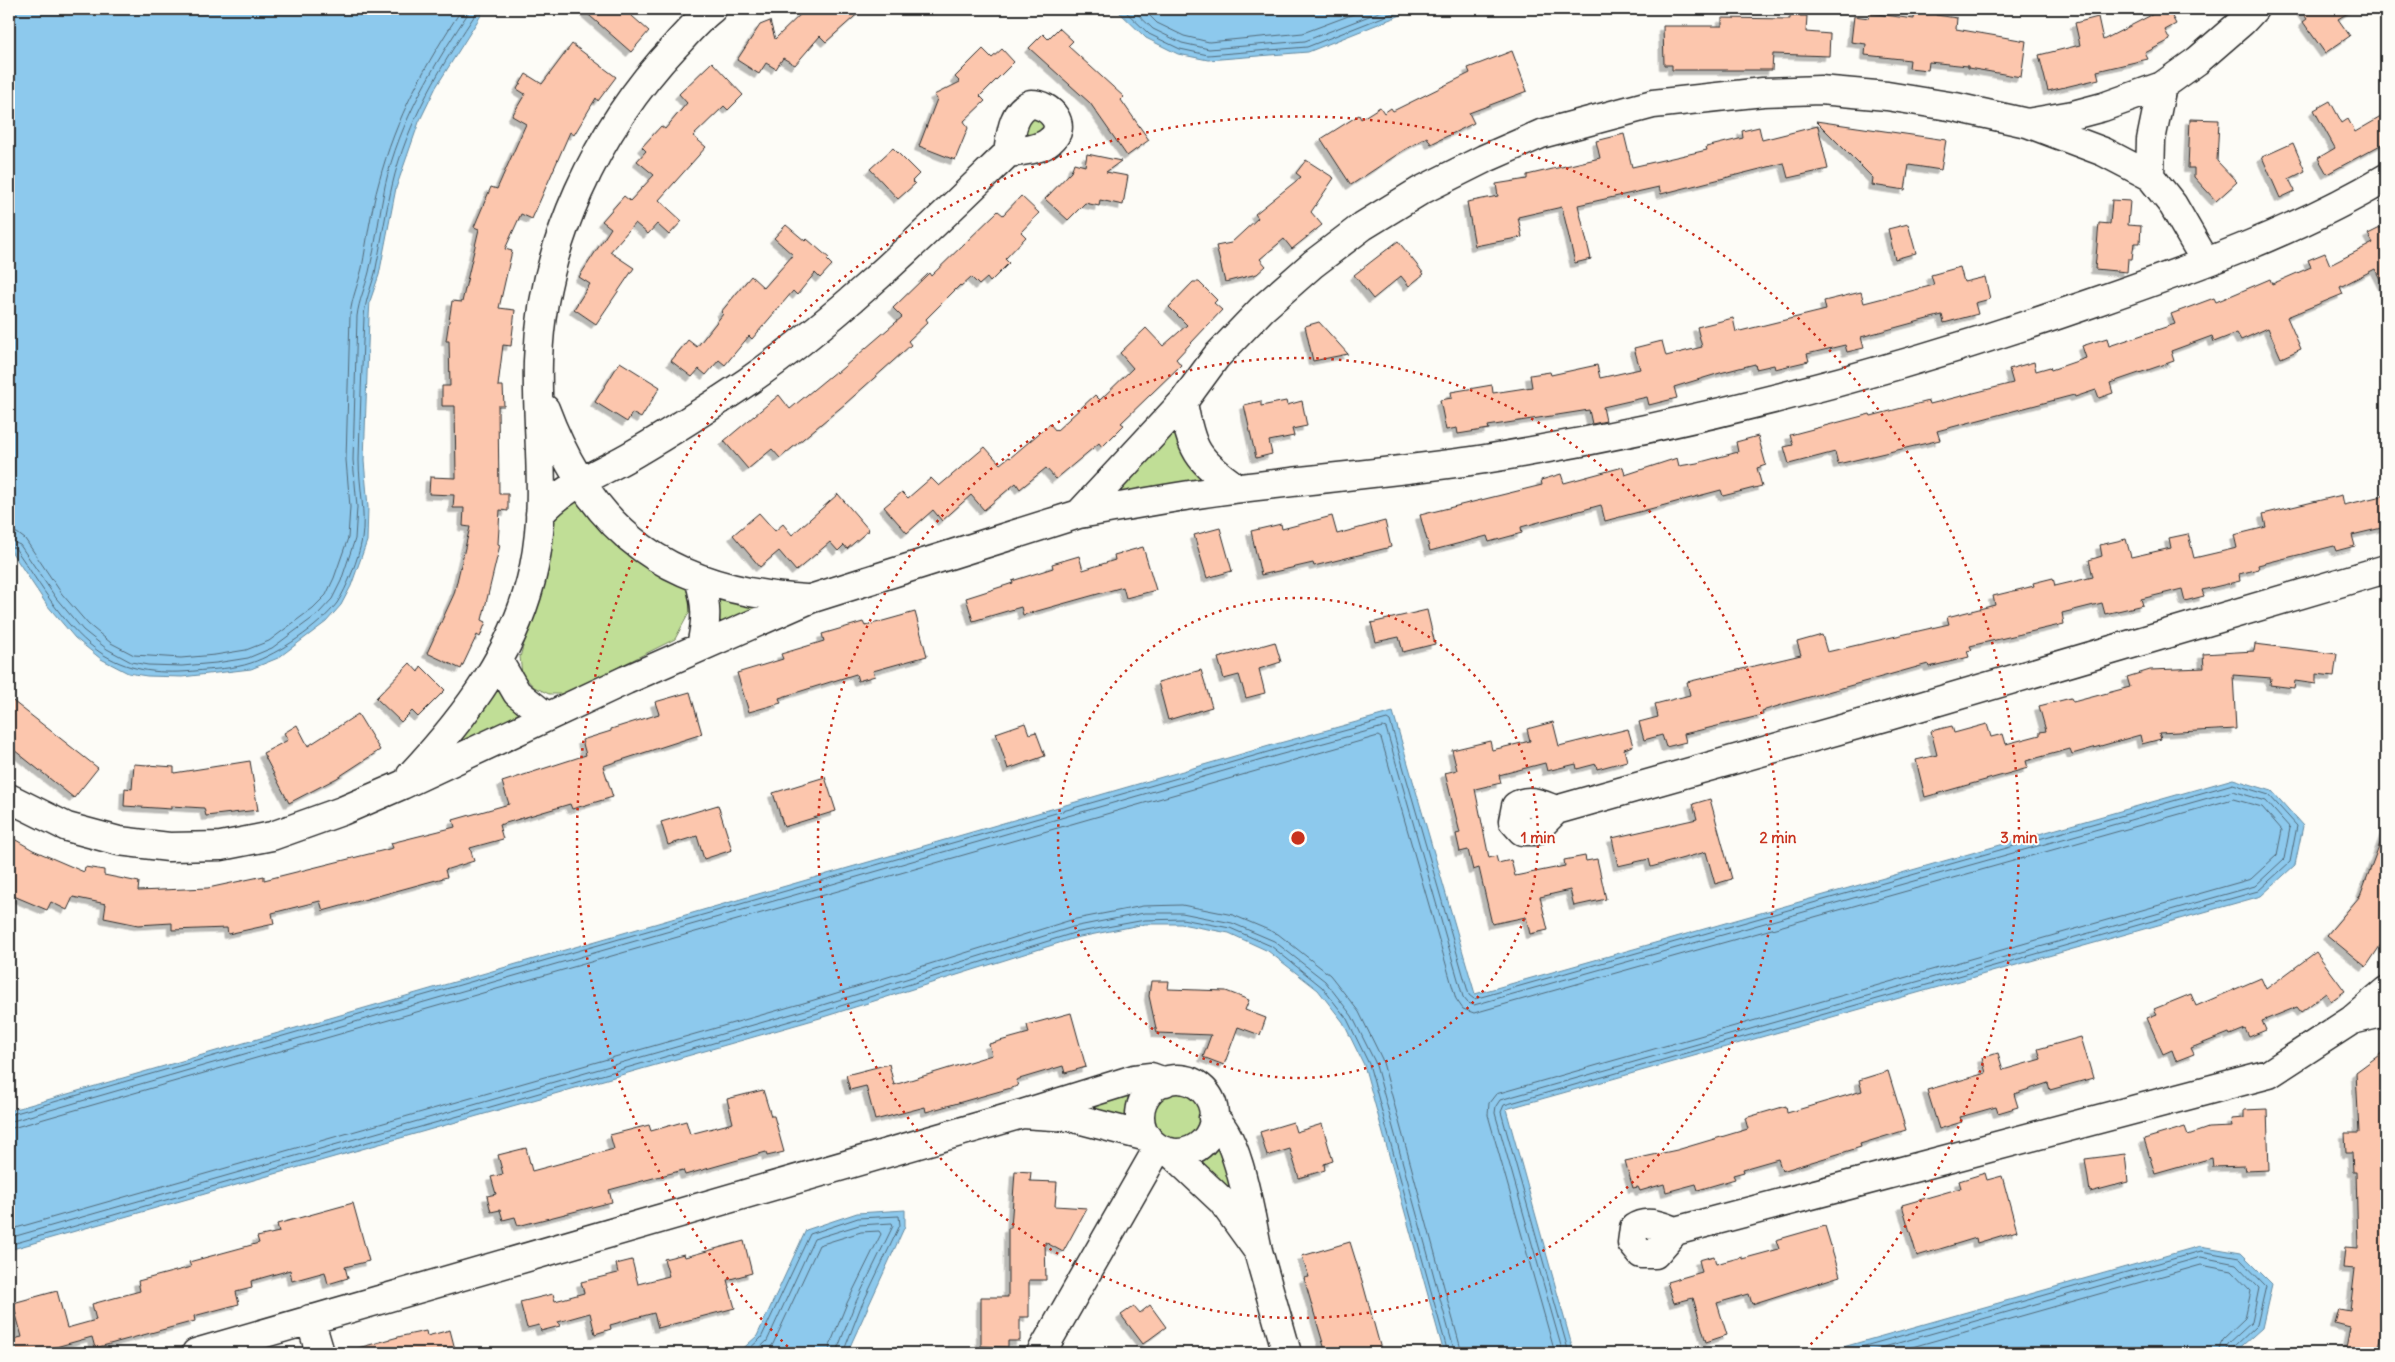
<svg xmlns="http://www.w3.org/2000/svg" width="2395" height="1362" font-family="Delius,sans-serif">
	<defs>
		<filter id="shadow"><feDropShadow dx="-4.5" dy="4.5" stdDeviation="0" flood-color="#0004"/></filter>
	</defs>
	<rect width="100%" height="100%" fill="#fdfcf7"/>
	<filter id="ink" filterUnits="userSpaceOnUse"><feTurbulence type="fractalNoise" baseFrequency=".02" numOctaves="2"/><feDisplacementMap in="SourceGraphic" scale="10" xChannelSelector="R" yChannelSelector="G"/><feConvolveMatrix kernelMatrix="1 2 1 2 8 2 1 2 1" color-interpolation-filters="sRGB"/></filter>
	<g filter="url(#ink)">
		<!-- green -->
		<path fill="#c0de96" stroke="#768460" d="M1033,107L1047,130L1031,136L1023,131Z
			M1177,428L1207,473L1201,484L1119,498L1114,487Z
			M575,500L584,504L685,587L689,595L690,611L675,639L564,694H549L534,687L522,674L520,657L534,609L553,518Z
			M711,589L767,604L718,625Z
			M498,691L519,715L459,752L449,741L488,692Z
			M1149 1114a28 28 0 1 1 56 0a28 28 0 1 1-56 0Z
			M1141,1087L1133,1108L1134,1124L1071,1111Z
			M1220,1132L1238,1202L1193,1157L1206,1152Z"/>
		<!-- water -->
		<path fill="#8dc9ed" stroke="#668a9f" d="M9,9H485L436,87L419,122L396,188L379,275L370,301L369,317L364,461L368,507L367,541L351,586L341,605L326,622L278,658L251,669L182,677L147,676L128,673L101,659L75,638L47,605L9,548Z
			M1116,9H1416L1308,52L1208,60L1178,54L1146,38Z
			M1393,712L1475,994L2233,779L2272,791L2303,826L2295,865L2261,896L1506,1109L1574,1353H1444L1364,1065L1343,1022L1318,990L1268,951L1229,933L1181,924H1145L1075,938L820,1018L9,1250V1111L1276,744Z
			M905,1210V1226L847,1353H738L757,1336L806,1230L857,1213Z
			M2200,1246L2241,1253L2272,1284L2262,1328L2234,1353H1822Z"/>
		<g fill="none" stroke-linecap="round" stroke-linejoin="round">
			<!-- shore -->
			<path stroke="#526a79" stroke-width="1" d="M1123,9L1149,34L1180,49L1208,55L1307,47L1403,9
				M1132,9L1153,29L1182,43L1209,49L1305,41L1387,9
				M1143,9L1157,23L1184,36L1209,42L1303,33L1367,9
				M9,532L17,533L25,539L62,594L88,624L111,643L134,655L181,658L215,655L246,650L269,641L313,608L326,595L334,578L348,538L350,507L346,460L350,315C352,297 358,285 362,268C367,240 371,210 379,182C395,119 426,63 462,9
				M9,540L20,545L56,598L83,630L107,649L131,662L148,665L182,666L216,663L248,658L272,648L318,614L332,599L341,581L355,539L357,507L353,460L357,316C359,300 365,288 369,272C376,244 379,215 385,186C399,122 435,63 471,9
				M9,546L15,548C41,585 65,630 104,655C132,672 163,674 195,671C213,669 234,669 251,663C278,654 320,626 337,603C347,588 359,557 362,539C366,513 359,487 359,460C360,413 362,365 364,317C365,301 371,288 375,273C381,244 385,215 392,186C407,121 442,64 479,9
				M9,1115L1278,749L1387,719L1390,721L1469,995L1474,999L2233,784L2269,795L2297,826L2290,862L2258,891L1504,1105L1501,1112L1569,1353
				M9,1122L1279,755L1383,727L1386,728L1463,997L1468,1003L1474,1005L2233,791L2266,801L2290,828L2284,859L2255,886L1500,1100L1496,1106L1495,1113L1563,1353
				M9,1129L1378,736L1381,738L1456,999L1463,1009L1474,1013L2233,799L2262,807L2282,830L2277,855L2251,879L1496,1094L1489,1103L1488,1115L1555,1353
				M9,1230L814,1000L1071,920L1143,906L1182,905L1233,915L1278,934L1330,975L1359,1012L1382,1059L1462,1353
				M9,1238L816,1007L1073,927L1144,913H1182L1232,923L1274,941L1325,981L1352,1016L1375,1062L1455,1353
				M9,1245L818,1013L1074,933L1145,920L1182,919L1230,928L1271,946L1322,987L1347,1019L1369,1064L1448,1353
				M745,1353L761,1338L810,1234L858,1218L899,1216L900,1225L860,1309L843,1353
				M754,1353L767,1341L814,1239L859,1225L892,1223L893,1226L854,1306L836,1353
				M766,1353L773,1344L819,1245L861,1232L879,1231L881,1234L847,1303L830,1345L829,1353
				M1840,1353L2201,1251L2239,1258L2266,1286L2257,1325L2233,1348L2232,1353
				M1863,1353L2201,1257L2236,1264L2259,1288L2252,1322L2228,1344L2225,1353
				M1891,1353L2201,1265L2232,1271L2251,1291L2245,1318L2222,1340L2218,1353"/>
		</g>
		<!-- building -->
		<path fill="#fcc6ad" stroke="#2b2b2b" filter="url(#shadow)" d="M582,9H624L649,31L631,52Z
			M806,9H863L826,42L820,36L795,65L783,58L776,69L766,63L759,74L737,60L760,25L770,21L775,39Z
			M1915,9H1937L1936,15L1957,18L1956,29L2026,41L2021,77L1968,68V66L1929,62L1928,70L1909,68L1910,60L1865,55L1866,44L1851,42L1854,16L1869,18L1870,13L1914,19Z
			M2163,9H2168L2176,24L2165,30L2170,40L2145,53L2148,59L2097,71L2099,79L2048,91L2039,55L2080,45L2075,23L2098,17L2103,40Z
			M2300,9H2354L2338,19L2350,36L2325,53L2303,22L2307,19Z
			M1790,16H1807L1806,32L1830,34L1829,56L1773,54L1772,70H1672V65H1664L1663,26H1722V18L1790,19Z
			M1059,28L1073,41L1068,46L1124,97L1121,100L1149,140L1127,156L1090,103L1029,48L1043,34L1048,39Z
			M572,44L616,77L598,101L596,98L574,135L570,132L532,219L521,214L505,249L512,251L499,308L515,310L511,346L503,345L498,386H503L504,406H498L499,494H508V511L500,510L498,544L500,545L482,620L486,622L480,637L477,635L461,669L427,653L454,594L470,527L463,526L464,508H453L454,495L429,494L430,477L456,478L455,406H442V386H450L449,341H446L452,301L462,302L479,229L474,227L491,187L497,189L526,124L512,116L525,94L517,89L526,74L542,84Z
			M983,49L992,58L1002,49L1014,62L980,96L985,101L964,121L968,128L955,160L919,146L937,99L934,95L960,82L955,77Z
			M1512,51L1527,91L1469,113L1474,123L1431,144L1427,137L1404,150L1351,185L1321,139L1359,115L1361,119L1380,107L1384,113L1391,108L1393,111L1470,73L1468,68Z
			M712,62L743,95L728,110L724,106L693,136L706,147L659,200L682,221L669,235L657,224L648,234L635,223L610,252L634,268L596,324L574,309L590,284L579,277L611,228L602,221L624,196L630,201L654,175L637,161L646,151L642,147L661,126L665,129L687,103L679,94Z
			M2330,101L2342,123L2348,119L2355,132L2386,114V142L2327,174L2318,158L2335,148L2314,110Z
			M2190,119L2219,120L2217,161L2237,182L2216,201L2194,177V168H2188Z
			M1816,121L1946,140L1941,170L1909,165L1905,190L1872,185L1873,178Z
			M1818,126L1828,169L1788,178L1784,163L1661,194L1659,187L1578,205L1591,259L1575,263L1562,207L1518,217L1522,237L1475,246L1467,202L1498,196L1496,184L1527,179V175L1600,158L1596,141L1624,134L1632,167L1707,150L1706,147L1743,138L1742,131L1759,127L1762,140Z
			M2293,143L2305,171L2289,179L2295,191L2280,198L2262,157Z
			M893,148L919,174L912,181L915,184L898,199L870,169Z
			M1087,154L1121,161L1106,172L1128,176L1123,205L1100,200L1099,206L1085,203L1068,220L1045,199L1071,172L1074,163L1085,166Z
			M1306,160L1334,178L1311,212L1322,225L1292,249L1284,239L1260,259L1266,266L1257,274L1225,282L1216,246L1231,243L1258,218L1255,214L1301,177L1296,173Z
			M1021,196L1039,213L1021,232L1026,237L1005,259L1009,263L990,282L987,278L979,285L971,277L961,286L960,285L926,319L928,322L908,341L911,345L845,404L780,458L772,449L748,469L724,441L779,395L790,409L836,371L837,373L902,317L893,308L929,273L931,276L998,211L1003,215Z
			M2112,200L2130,201L2128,225L2141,226L2140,243H2134L2132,259H2128L2127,272L2095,269L2099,223L2110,224Z
			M1908,224L1916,253L1895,259L1888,229Z
			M786,225L805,241L807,239L829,258L827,260L832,265L820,278L815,273L797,295L793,291L752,339L749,336L725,365L719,360L706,375L699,369L692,377L671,361L688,340L697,347L723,314L721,312L751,276L764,288L793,255L774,238Z
			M2386,225V291L2375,269L2340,287L2343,294L2287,317L2301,349L2281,358L2268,328L2241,340L2237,333L2214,342L2212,336L2171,351L2174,361L2110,383L2113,393L2099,398L2096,390L2075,397L2074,395L1937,431L1940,440L1838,464L1835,452L1789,464L1784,447L1793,445L1790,435L1870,414L1871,416L1929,401L1930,404L2013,383L2009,369L2034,362L2036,371L2050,367L2051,370L2086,358L2082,346L2107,338L2109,346L2175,324L2171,314L2214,298L2216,302L2270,279L2272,284L2311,267L2308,260L2325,253L2330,265L2373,243L2368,234Z
			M1398,241L1424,274L1409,286L1401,276L1373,299L1354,275Z
			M1960,267L1964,282L1985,277L1990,299L1975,303L1978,314L1944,323L1942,315L1861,337L1864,348L1847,352L1845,345L1807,354L1809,361L1775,369L1774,365L1756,369L1755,364L1720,373L1674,387L1677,398L1649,405L1647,397L1603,407L1606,421L1592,424L1589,410L1488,426L1489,429L1458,434L1457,428L1446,430L1440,400L1452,398L1451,392L1492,385L1493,393L1532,387L1530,375L1550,372L1551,375L1597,365L1600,378L1640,369L1634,348L1662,341L1666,356L1702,347L1697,327L1733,318L1736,332L1826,310L1824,301L1861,292L1864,303L1934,285L1931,275Z
			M1193,282H1199L1217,300L1214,303L1222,310L1176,359L1181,365L1121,423L1124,425L1102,447L1099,443L1056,479L1046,468L1020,489L1016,483L984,510L971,495L942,521L933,510L907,533L884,507L902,492L908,498L931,478L939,486L985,447L1000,464L1009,457L1010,458L1050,424L1056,431L1095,395L1100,400L1133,368L1120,353L1146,328L1163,346L1187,325L1169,307Z
			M1319,322L1348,354L1313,361L1305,326Z
			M620,362L660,387L641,418L632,413L627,422L595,402Z
			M1261,401V406L1286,401L1287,405L1302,401L1307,426L1292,429L1294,436L1269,441L1272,454L1256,458L1244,405Z
			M1758,436L1766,465L1757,468L1762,486L1723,496L1721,490L1605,521L1601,505L1521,527L1522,533L1489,542L1487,536L1430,551L1420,515L1542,485L1541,480L1561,474L1564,483L1623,467L1625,475L1677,458L1679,466L1697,463L1738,452L1736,442Z
			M838,494L869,530L847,549L844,545L838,551L830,542L796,571L779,551L760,567L733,535L759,513L775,531L783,524L792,535Z
			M2342,495L2344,505L2386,495V527L2352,535L2355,546L2336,551L2334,546L2258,565L2259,569L2239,574L2240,581L2202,590L2204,596L2185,601L2182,589L2141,599L2143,605L2105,614L2102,603L2062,613L2064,624L1970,646L1972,650L1967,651L1969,657L1929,667L1928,664L1788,703L1762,711L1763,715L1684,734L1686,742L1666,747L1662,735L1644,740L1639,722L1658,717L1655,704L1690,695L1687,682L1801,655L1797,642L1822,635L1827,652L1949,624L1947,617L1995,605L1993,596L2034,586L2033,583L2053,578L2055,586L2093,577L2089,560L2102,556L2100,545L2126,539L2131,557L2171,548L2169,538L2188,534L2194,558L2237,548L2234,535L2266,527L2263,514Z
			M1332,516L1337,534L1385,521L1391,547L1314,566L1313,563L1261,575L1251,531L1281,524L1282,529Z
			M1220,528L1232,571L1207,578L1194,535Z
			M1143,547L1156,590L1126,598L1123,587L1023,615L1021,607L973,621L966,598L1013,583L1012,581L1053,568L1052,564L1079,556L1083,570L1115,560L1114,555Z
			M1427,610L1435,644L1403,652L1399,637L1376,642L1371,623Z
			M915,612L927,656L873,671L875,676L858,681L856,674L779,698L781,703L749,712L737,673L783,659L781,654L824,641L822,634L863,622L865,626Z
			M1275,642L1281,662L1259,669L1265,693L1246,698L1239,675L1224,679L1218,658Z
			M2255,644L2337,654L2334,676L2316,674V684L2295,681L2294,688L2270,685L2271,678L2233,675L2236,729L2159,733L2161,739L2142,744L2140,735L2072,754L2070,749L2026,761L2028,768L1925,797L1916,760L1937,755L1931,731L1952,726L1954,733L1987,724L1991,737L2003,734L2006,744L2040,735V732L2046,731L2039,706L2071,698L2073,702L2130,687L2127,677L2150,670L2204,668L2203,654L2254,651Z
			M410,663L418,672L421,666L445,690L418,717L412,711L401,722L376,698Z
			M1201,670L1212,707L1168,720L1158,682Z
			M690,692L702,734L603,766L613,797L572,809L570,804L499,825L503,839L470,848L474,861L445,870L447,877L323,911L320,901L272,913L274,924L228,934L227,928L172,930V923L138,925L104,918L106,904L73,897L67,910L51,902L47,910L9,894V836L33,850L84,872L85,867L104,870V875L139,882L138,891L208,888L264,876V880L393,848L391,843L455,827L453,820L509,804L502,782L586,755L582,740L611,731V729L659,714L655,702Z
			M9,698L98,768L74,798L9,746Z
			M358,714L380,750L337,778L289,803L263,753L288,740L284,733L297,725L308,746Z
			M1553,722L1559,746L1628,729L1633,746L1624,749L1627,761L1597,769L1596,764L1577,769L1576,764L1547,771L1545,763L1499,775L1501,783L1475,789L1489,858L1496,856L1498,863L1511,860L1515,876L1565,866L1564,860L1585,856L1586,861L1597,859L1606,899L1574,906L1570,890L1540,897L1548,930L1530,934L1526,917L1492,924L1479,868L1473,870L1468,850L1460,852L1456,834L1460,833L1445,773L1457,770L1452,750L1490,741L1492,750L1530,741L1527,729Z
			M1025,723L1029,734L1036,732L1045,756L1008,769L996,733Z
			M250,761L258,810L206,816L204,808L171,806V809L124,806L125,788L132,789L134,764L174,767V773Z
			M825,777L836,811L784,827L773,793Z
			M1710,799L1732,879L1715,884L1706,852L1651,867L1649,859L1618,866L1612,838L1697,819L1693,804Z
			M718,805L732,850L704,859L697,836L668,845L661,822Z
			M2385,830L2386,937L2366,967L2327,935L2360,896Z
			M2316,952L2345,991L2331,1001L2326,993L2301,1012L2297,1007L2262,1021L2266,1030L2249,1037L2245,1029L2230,1035L2229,1033L2191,1048L2194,1054L2176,1061L2172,1050L2163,1054L2147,1018L2157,1014L2154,1009L2191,994L2196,1006L2261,978L2266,989Z
			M1151,981H1169L1168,989L1226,991L1249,1000L1245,1010L1266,1018L1260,1035L1238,1027L1224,1065L1203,1057L1211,1035L1157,1033L1149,996Z
			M1071,1013L1086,1067L1065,1073L1063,1066L1016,1080L1018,1086L926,1112L925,1107L875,1120L866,1086L850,1090L846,1075L889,1064L894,1085L992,1055L989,1044L1029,1033L1027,1025Z
			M2081,1037L2093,1078L2050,1090L2048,1083L2014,1094L2018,1107L1998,1113L1996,1107L1960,1117L1962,1122L1939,1129L1927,1090L1986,1073L1982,1058L1998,1053L2003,1070L2041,1059L2038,1049Z
			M2386,1050V1312L2377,1353H2345L2350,1327L2335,1323L2339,1309L2350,1311L2355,1269L2343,1268L2345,1247L2358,1248L2356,1172H2353L2352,1153H2346L2345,1133H2359L2356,1072Z
			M1888,1071L1906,1130L1860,1144L1861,1147L1782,1171L1778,1159L1743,1169L1744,1172L1733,1175L1735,1179L1698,1190L1696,1184L1666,1192L1664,1184L1640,1191L1638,1187L1633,1188L1625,1161L1677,1150L1748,1129L1745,1118L1786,1106L1787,1113L1862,1091L1859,1080Z
			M763,1090L771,1116H774L784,1152L767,1156L766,1152L685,1175L683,1170L609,1190L612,1202L518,1226L515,1217L503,1220L500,1210L491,1212L487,1196L496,1194L491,1177L503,1174L498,1155L526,1148L532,1171L614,1149L610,1135L649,1125L651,1131L686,1121L690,1134L733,1123L727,1099Z
			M2267,1109L2269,1170L2246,1171L2245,1166L2213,1167L2212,1158L2155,1174L2144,1139L2185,1127L2188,1135L2208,1128L2232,1127L2231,1119L2244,1118V1110Z
			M1293,1122L1296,1132L1322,1124L1333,1161L1324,1164L1325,1170L1299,1178L1290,1149L1267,1156L1260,1132Z
			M2125,1154L2128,1182L2090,1192L2085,1159Z
			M1015,1171L1031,1172L1030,1181L1057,1182L1055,1206L1087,1208L1063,1252L1045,1242L1046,1280H1029V1317H1020V1341H1008V1347L981,1346V1297H1008V1228H1011Z
			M1985,1173L1987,1180L2002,1176L2017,1231L1977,1243L1976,1238L1917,1256L1902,1205L1961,1188L1959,1181Z
			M353,1203L369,1261L345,1267L348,1278L328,1284L325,1272L292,1281L290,1270L251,1281L252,1288L236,1292L239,1304L194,1316L195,1321L95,1348L92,1337L45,1350L46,1353H9V1340L22,1337L13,1303L57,1291L67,1328L96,1320L92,1304L140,1291L138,1281L191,1267L189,1262L259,1243L257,1237L279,1232L277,1224Z
			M1825,1226L1840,1276L1752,1304L1749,1294L1717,1303L1727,1335L1706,1342L1693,1298L1674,1303L1667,1282L1702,1272L1699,1260L1714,1256L1716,1264L1742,1257V1259L1779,1249L1776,1240Z
			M744,1241L752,1273L727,1280L735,1308L658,1328L654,1313L610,1325L611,1329L595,1334L590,1313L558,1322L560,1326L541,1331L539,1325L527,1328L520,1302L553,1294L555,1301L584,1293L581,1282L618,1273L616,1264L632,1260L638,1284L669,1276L664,1259L684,1254L685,1257Z
			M1350,1242L1363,1284L1382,1353H1326L1314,1313L1304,1278L1309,1277L1302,1256Z
			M1150,1305L1166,1327L1143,1344L1121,1315L1134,1306L1140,1313Z
			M450,1330L456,1353H359L358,1348L402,1336L426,1331L427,1336Z"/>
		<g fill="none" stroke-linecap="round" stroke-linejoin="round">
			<!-- minor casing -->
			<g stroke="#2b2b2b" stroke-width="31">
				<path id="minor" d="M2162,86L2151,140L2150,176L2173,205L2206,262
					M1031,104C1050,104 1069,126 1050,141C1040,150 1021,151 1008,153C1011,135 1012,111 1031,104Z
					M2027,123L2104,152L2150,176
					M1183,402C1191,450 1197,460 1237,488
					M545,409C592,535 671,591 806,599
					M540,514C566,484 602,473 635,453C673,431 710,407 747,382C842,316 925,233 1008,153
					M1079,514C1133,505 1187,494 1241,488C1322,478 1404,471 1485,459C1691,426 1894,372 2092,303C2190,269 2296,232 2386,178
					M699,579C707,605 707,619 701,646
					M499,662L517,693L547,717
					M411,775C467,715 517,649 534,567C548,500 536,429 538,361C541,246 597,129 676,45C687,33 699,19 712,9
					M9,798L67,827L119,841L169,847L221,846L272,836L342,811L402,785L626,680L810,599L1079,514L1183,402L1216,357L1262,309L1313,264L1363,226L1420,191L1484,159L1541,134L1653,104L1763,92L1820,90L1887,96L1955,107L2027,123L2073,115L2103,107L2162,86L2197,61L2242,22L2254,9
					M1556,810C1542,805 1529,797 1516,806L1513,821L1522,831H1535L1556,810L1888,716L2386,569
					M2386,991L2352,1020L2386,1012
					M1140 1116a37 37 0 1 1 74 0a37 37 0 1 1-74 0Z
					M1147,1137L1070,1117L1022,1114L1134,1079L1151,1077L1165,1082
					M1170,1152L1222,1201L1258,1251C1251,1220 1239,1134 1213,1118
					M1675,1231L1655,1254H1641L1632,1243L1634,1228C1647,1219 1661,1226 1675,1231L2269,1074L2352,1020
					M1258,1251L1287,1353
					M310,1319L320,1353
					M196,1353L1022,1114
					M1041,1353L1158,1148"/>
			</g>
			<!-- minor -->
			<use href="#minor" stroke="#fdfcf7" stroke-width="28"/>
		</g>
	</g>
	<!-- distance rings -->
	<g fill="none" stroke="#c8321e" stroke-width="2.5" stroke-dasharray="2.5 5">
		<circle cx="1298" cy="838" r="240"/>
		<circle cx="1298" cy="838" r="480"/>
		<path d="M793 1352A721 721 0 1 1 1803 1352"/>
	</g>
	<circle cx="1298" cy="838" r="8" fill="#c8321e" stroke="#fdfcf7" stroke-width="2.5"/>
	<g font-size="15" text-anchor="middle" font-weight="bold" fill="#c8321e" stroke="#fdfcf7" stroke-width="4" stroke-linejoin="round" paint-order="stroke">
		<text x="1538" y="843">1 min</text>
		<text x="1778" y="843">2 min</text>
		<text x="2019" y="843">3 min</text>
	</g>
	<!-- margin -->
	<rect width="2395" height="1362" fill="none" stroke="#fdfcf7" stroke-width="30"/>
	<rect x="15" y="15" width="2365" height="1332" fill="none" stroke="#2b2b2b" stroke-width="2" filter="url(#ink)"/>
</svg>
